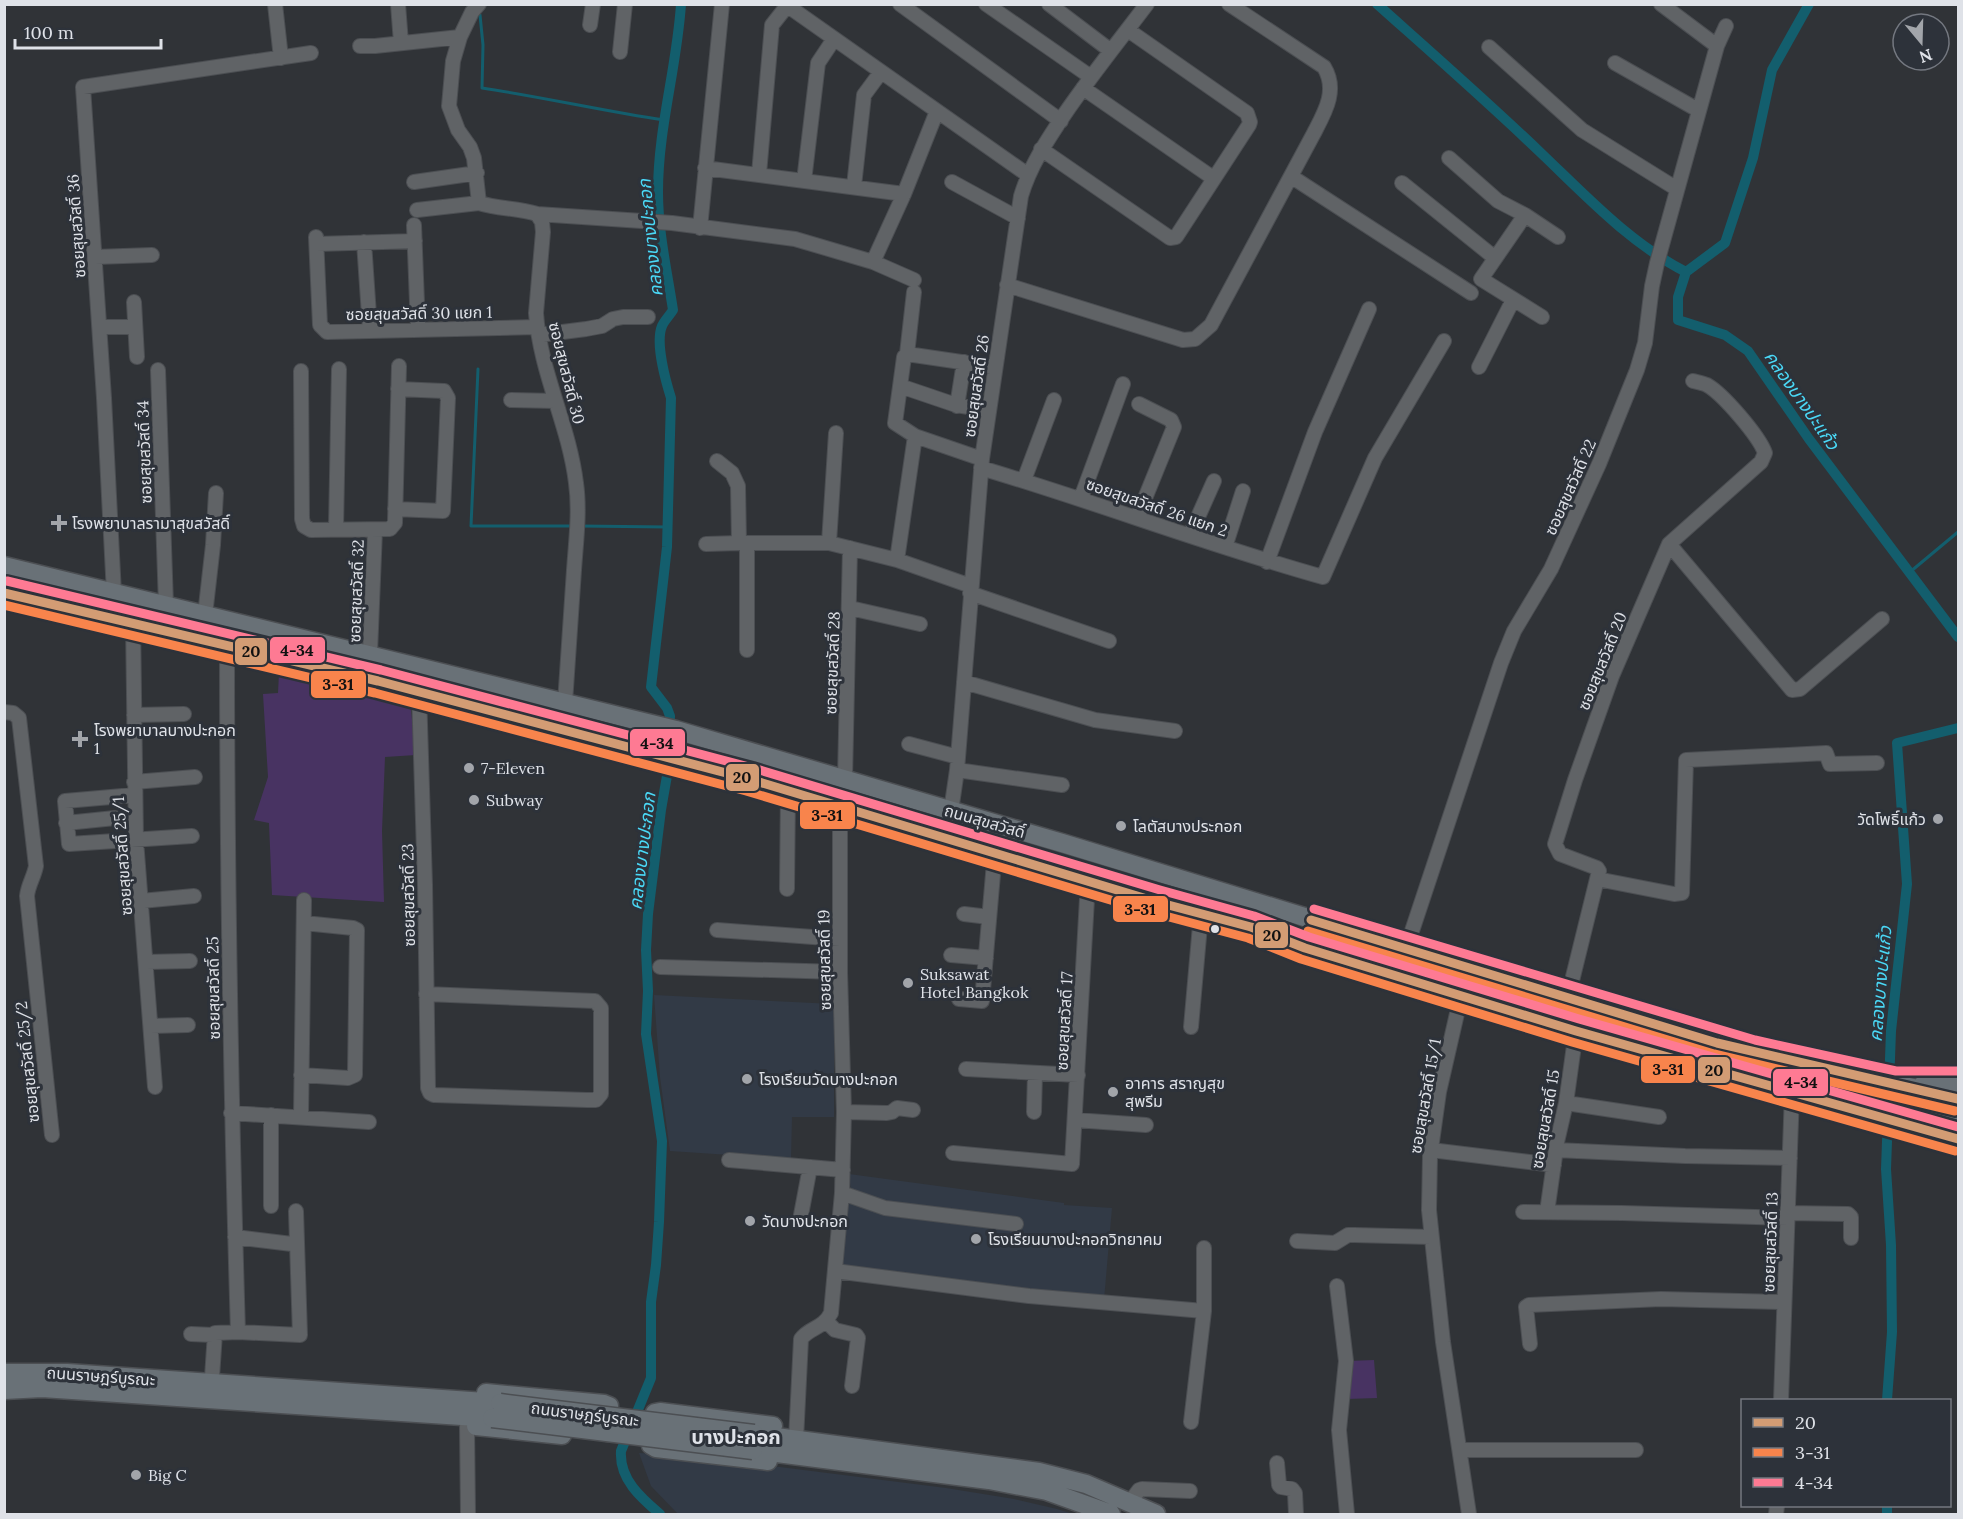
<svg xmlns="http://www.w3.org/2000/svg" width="1963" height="1519" font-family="Lora,'Noto Sans Thai',serif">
	<rect width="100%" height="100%" fill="#303337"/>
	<!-- built -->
	<path fill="#323a46" d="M654,995L834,1004V1117H792L791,1159L670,1151L660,1077Z
		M849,1174L1064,1203V1205L1112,1208L1104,1300L839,1269L845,1202L851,1192Z
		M639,1453L692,1456L946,1488L1014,1499L1057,1509L1073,1514H678L651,1486Z"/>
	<!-- green -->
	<path fill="#483362" d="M279,673L410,702L416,755L385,757L382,831L384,902L272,895L269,823L254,820L268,777L263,694L278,693Z
		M1374,1360L1377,1398L1346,1399L1348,1361Z"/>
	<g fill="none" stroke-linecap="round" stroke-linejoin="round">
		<!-- stream -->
		<path stroke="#135e6d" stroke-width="3" d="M480,15L483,45L482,88C543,97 603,111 664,120
			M478,369L471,526H573
			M580,526L668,527
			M1910,572L1958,532"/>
		<!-- canal -->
		<path stroke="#135e6d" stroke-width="10" d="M1377,4C1433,54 1489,103 1542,154C1587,197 1631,244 1686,272
			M1809,4L1772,70L1753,158L1725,243L1686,272L1678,297V320L1725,335L1748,351L1809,439L1958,637
			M1887,1400L1892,1332L1891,1245L1886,1169L1891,1031L1907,884L1897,743L1958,728
			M1887,1506V1514
			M660,1514C641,1498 619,1479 621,1451L651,1378V1302L656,1265L659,1222L662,1141L646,1034L648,991L646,950L648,914L661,810L668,770L670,716L667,708L651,687L667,547L671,398C666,382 655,343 662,326C664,321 670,315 673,310C667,271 658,231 658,192C658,128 677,67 681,4"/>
		<!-- minor casing -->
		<g stroke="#4c4f53" stroke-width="16">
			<path id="minor" d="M275,4L281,58
				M398,4L401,43
				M479,4L472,12L460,37L453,61L449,106L458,130L470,147L474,158L479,203C498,209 518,208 537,214L542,222L543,232L536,313C540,372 569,425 576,483C580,511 576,541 574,570C571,614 568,658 565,703
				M785,4L1028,175
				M900,4L1061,121
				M986,4L1091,77
				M1049,4L1111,51
				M1661,4L1717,46
				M590,25L593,4
				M360,46H375L460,37
				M1489,47L1582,130L1677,189
				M620,52L625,4
				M1615,63L1698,110
				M1083,88L1213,178
				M1041,149L1170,238L1176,237L1249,125L1250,122L1247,113L1128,30
				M1449,158L1498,201L1525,215L1558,237
				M705,168L904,194
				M759,174L772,25L787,6
				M1292,177L1471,293
				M804,181L818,63L834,39
				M414,182L477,173
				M952,182L1018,218
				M1402,183L1495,258
				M854,186L864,95L881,72
				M417,210L479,203
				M537,214L672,223L795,239L873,262L914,280
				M1525,215L1481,279L1542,317
				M414,225L418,329
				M700,228L722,4
				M316,237L320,325L327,332L537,327
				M364,242L370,330
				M317,244L415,241
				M95,257L152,255
				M873,262L904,194L937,111
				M1007,285L1183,340L1195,339L1211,325L1314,133C1325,112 1338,90 1324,67L1229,4
				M914,292L907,354L904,357L895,423L915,436L982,459
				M134,302L137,357
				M100,327H135
				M539,335L586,329L602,326L613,319L623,317H648
				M907,354L995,367
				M1479,367L1513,300
				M158,370L166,605
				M301,371L302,519L304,526L311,530L390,529L395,523L399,366
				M900,386L956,405L988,410
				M511,400L555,401
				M957,406L964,362
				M717,461L732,473L738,486L739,543H829L897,560L971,586
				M981,468C1096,502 1208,545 1323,577L1375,458L1444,341
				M1024,480L1054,400
				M1081,498L1123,384
				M395,509L443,511L448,398L444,391L398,389
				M1137,518L1174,427L1171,420L1139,404
				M336,529L339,369
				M1190,535L1214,481
				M747,543V650
				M829,543L836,433
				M706,544L739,543
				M1669,544L1792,690L1800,689L1882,619
				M1225,547L1243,491
				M897,560L915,436
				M1267,562L1315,432L1369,309
				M970,593L1109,641
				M114,594L104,398L83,87L311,53
				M850,608L920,624
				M205,615L213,545L216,493
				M231,621L227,644C227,874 231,1102 238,1332
				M133,622L136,840L155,1087
				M370,653L375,530
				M964,682L1095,720L1175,731
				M419,692L425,885L428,1088L430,1093L434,1095L587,1100H596L601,1094V1008L595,1001L426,994
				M4,712L13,713L19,718L36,866C34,877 28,885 27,896L52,1135
				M134,715L184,714
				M909,744L958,757
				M957,770L1062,785
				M845,779L850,548
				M134,782L195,777
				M134,795L65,801L69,844L192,836
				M951,811L957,770L982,459L1021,196C1030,166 1046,142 1064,115C1090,77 1119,41 1147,4
				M66,823L115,818
				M1597,879L1674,894L1682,893L1686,760L1826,753L1830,764L1877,763
				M787,889L788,791
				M141,901L194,896
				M964,914L989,917
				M717,930L840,939
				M1406,949L1501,663L1514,631L1551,569L1599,464L1637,370L1645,343L1652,286L1657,263L1717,46L1726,26
				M951,955L986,958
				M146,962L190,961
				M660,967L840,972
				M1461,996L1439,1092L1430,1156L1429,1210L1443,1342L1469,1514
				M1568,997L1599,871L1597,868L1560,854L1555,844L1575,780L1612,676L1669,544L1761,462L1765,453C1759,436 1723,394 1707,385C1703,383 1697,382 1693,381
				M959,999L982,1001L995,851
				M151,1026L188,1025
				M1191,1027L1201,914
				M966,1069L1078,1075
				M301,1075L348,1078L355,1075L357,930L353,928L304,923
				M1566,1103L1659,1117
				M844,1112L887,1113L892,1112L897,1108L913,1110
				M1034,1112L1035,1073
				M231,1113L369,1122
				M271,1115V1206
				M301,1117L304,900
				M1075,1120L1146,1125
				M1431,1150L1554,1165
				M1556,1150L1685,1156L1790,1158
				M953,1153L1072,1164L1088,881
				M729,1160L843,1170
				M842,1193L885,1208L1016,1224
				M1523,1212L1622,1213L1787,1218
				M1547,1212L1557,1142L1566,1103L1576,1031
				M1787,1213L1848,1214L1851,1217V1238
				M801,1215L810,1167
				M235,1237L292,1244
				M1297,1241L1335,1243L1348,1235H1354L1431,1237
				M835,1271L1029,1296L1204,1311
				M1337,1286L1346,1361L1339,1430L1347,1514
				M827,1322L835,1330L856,1335L858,1338L852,1386
				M191,1334L213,1335
				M1530,1344L1526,1307L1529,1305L1661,1299L1784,1302
				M211,1392L215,1333L238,1332L300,1335L296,1211
				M1781,1400L1792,1093
				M1191,1422L1204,1311V1248
				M467,1426L468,1514
				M796,1440L801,1339C810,1327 823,1329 831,1313L842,1193L844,1112L840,972V807
				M1460,1450H1636
				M1277,1463L1279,1485L1281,1487L1292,1489L1295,1493L1296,1514
				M1130,1502L1139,1490L1142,1489L1190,1491
				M1776,1514L1777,1506"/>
		</g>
		<!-- major casing -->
		<g stroke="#4c4f53" stroke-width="21">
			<path id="major" d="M4,566L676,730L1062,843L1717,1043C1797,1064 1878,1078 1958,1099
				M4,593C337,668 669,751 995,852C1049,868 1103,886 1157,902C1207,916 1259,925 1305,948L1576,1031L1958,1139
				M1509,998L1743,1066L1958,1122
				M1924,1083H1958
				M4,1373H67L500,1403
				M4,1390L42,1388L492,1418
				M486,1393L604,1404L609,1406L608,1432
				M476,1426L562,1435
				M754,1434L1039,1472L1086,1484L1156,1514
				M753,1450L989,1480L1047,1491L1111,1514
				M768,1461L656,1448L651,1445L653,1417L655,1413L660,1412L773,1426"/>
		</g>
		<!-- minor -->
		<use href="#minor" stroke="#606366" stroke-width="14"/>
		<!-- major -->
		<use href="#major" stroke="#697177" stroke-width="18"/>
		<!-- major-bridge casing -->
		<g stroke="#4c4f53" stroke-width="21" stroke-linecap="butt">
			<path id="major-bridge" d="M500,1403L754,1434
				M492,1418L753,1450"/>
		</g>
		<!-- major-bridge -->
		<use href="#major-bridge" stroke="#697177" stroke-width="18"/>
		<!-- bus-1 casing -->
		<g stroke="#2d323a" stroke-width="14">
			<path id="bus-1" d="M4,593L378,681L749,779L1157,902L1251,927L1305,948L1576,1031L1958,1139
				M1311,920L1717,1043L1958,1099"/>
		</g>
		<!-- bus-2 casing -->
		<g stroke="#2d323a" stroke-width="14">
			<path id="bus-2" d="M4,605L375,693L746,791L1154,913L1248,938L1301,959L1572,1042L1955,1151
				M1308,931L1714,1054L1955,1111"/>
		</g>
		<!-- bus-3 casing -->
		<g stroke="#2d323a" stroke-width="14">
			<path id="bus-3" d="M7,581L381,670L753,768L1160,890L1254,916L1309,937L1579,1019L1958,1127
				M1314,909L1755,1040L1896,1071H1958"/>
		</g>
		<!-- bus-1 -->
		<use href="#bus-1" stroke="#d39c74" stroke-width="9"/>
		<!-- bus-2 -->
		<use href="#bus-2" stroke="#f8844c" stroke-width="9"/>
		<!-- bus-3 -->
		<use href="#bus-3" stroke="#fe7a93" stroke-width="9"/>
	</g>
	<!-- markers -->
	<g fill="#a2a5aa" stroke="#2d323a" stroke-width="2">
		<path d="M56 514h6v6h6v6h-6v6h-6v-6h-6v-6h6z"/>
		<path d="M77 730h6v6h6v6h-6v6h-6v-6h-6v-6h6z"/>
		<circle cx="469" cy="768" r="6"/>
		<circle cx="474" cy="800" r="6"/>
		<circle cx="1938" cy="819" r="6"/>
		<circle cx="1121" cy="826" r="6"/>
		<circle cx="908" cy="983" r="6"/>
		<circle cx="747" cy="1079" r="6"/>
		<circle cx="1113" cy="1092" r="6"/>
		<circle cx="750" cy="1221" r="6"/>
		<circle cx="976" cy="1239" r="6"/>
		<circle cx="136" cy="1475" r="6"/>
	</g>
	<circle fill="#dfe2e8" stroke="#2d323a" stroke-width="2" cx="1215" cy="929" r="5"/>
	<g text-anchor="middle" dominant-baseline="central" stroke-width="6" stroke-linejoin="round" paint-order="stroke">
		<!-- street labels -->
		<g font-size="16" fill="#dfe2e8" stroke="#2d323a">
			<text transform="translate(76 226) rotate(-94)">ซอยสุขสวัสดิ์ 36</text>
			<text transform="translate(419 313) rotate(-1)">ซอยสุขสวัสดิ์ 30 แยก 1</text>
			<text transform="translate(567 373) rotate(76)">ซอยสุขสวัสดิ์ 30</text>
			<text transform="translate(976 386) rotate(-82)">ซอยสุขสวัสดิ์ 26</text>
			<text transform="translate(144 452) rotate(-92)">ซอยสุขสวัสดิ์ 34</text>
			<text transform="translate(1570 487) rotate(-66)">ซอยสุขสวัสดิ์ 22</text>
			<text transform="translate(1157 507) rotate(19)">ซอยสุขสวัสดิ์ 26 แยก 2</text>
			<text transform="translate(356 591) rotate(-88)">ซอยสุขสวัสดิ์ 32</text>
			<text transform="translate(1602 661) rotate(-68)">ซอยสุขสวัสดิ์ 20</text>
			<text transform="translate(832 663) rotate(-88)">ซอยสุขสวัสดิ์ 28</text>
			<text transform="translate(985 821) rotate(16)">ถนนสุขสวัสดิ์</text>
			<text transform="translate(122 856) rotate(-94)">ซอยสุขสวัสดิ์ 25/1</text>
			<text transform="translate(408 895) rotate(-91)">ซอยสุขสวัสดิ์ 23</text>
			<text transform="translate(824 960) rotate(-91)">ซอยสุขสวัสดิ์ 19</text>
			<text transform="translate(213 988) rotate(-91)">ซอยสุขสวัสดิ์ 25</text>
			<text transform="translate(1064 1021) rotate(-87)">ซอยสุขสวัสดิ์ 17</text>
			<text transform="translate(27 1062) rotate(-96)">ซอยสุขสวัสดิ์ 25/2</text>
			<text transform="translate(1425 1096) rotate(-80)">ซอยสุขสวัสดิ์ 15/1</text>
			<text transform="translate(1545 1119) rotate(-80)">ซอยสุขสวัสดิ์ 15</text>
			<text transform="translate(1770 1242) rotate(-88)">ซอยสุขสวัสดิ์ 13</text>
			<text transform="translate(101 1376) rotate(4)">ถนนราษฎร์บูรณะ</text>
			<text transform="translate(585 1414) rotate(7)">ถนนราษฎร์บูรณะ</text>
		</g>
		<!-- poi labels -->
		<g font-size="16" fill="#dfe2e8" stroke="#2d323a" text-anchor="start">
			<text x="72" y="523">โรงพยาบาลรามาสุขสวัสดิ์</text>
			<text x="94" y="730">โรงพยาบาลบางปะกอก<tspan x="94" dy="18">1</tspan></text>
			<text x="481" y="768">7-Eleven</text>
			<text x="486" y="800">Subway</text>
			<text x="1926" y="819" text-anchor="end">วัดโพธิ์แก้ว</text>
			<text x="1133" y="826">โลตัสบางประกอก</text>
			<text x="920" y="974">Suksawat<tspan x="920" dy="18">Hotel Bangkok</tspan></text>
			<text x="759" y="1079">โรงเรียนวัดบางปะกอก</text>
			<text x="1125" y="1083">อาคาร สราญสุข<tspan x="1125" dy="18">สุพรีม</tspan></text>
			<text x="762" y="1221">วัดบางปะกอก</text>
			<text x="988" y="1239">โรงเรียนบางปะกอกวิทยาคม</text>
			<text x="148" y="1475">Big C</text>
		</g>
		<!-- water labels -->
		<g font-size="18" font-style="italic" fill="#4ad8f6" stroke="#2d323a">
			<text transform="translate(650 238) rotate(-96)">คลองบางปะกอก</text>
			<text transform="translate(1802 400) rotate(55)">คลองบางปะแก้ว</text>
			<text transform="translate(642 851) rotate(-83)">คลองบางปะกอก</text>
			<text transform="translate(1880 984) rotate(-85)">คลองบางปะแก้ว</text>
		</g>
		<!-- quarter labels -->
		<g font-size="20" font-weight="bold" fill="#dfe2e8" stroke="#2d323a">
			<text x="736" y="1436">บางปะกอก</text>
		</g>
	</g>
	<g stroke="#2d323a" stroke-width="2">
		<rect x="269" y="636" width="57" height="28" rx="6" fill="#fe7a93"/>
		<rect x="234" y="637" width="34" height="29" rx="6" fill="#d39c74"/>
		<rect x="310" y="670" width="57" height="29" rx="6" fill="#f8844c"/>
		<rect x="629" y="728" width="57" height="29" rx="6" fill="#fe7a93"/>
		<rect x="725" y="763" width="35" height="29" rx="6" fill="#d39c74"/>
		<rect x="799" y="801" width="57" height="29" rx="6" fill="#f8844c"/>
		<rect x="1112" y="895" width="57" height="28" rx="6" fill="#f8844c"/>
		<rect x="1254" y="921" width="35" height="28" rx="6" fill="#d39c74"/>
		<rect x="1640" y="1055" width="56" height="29" rx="6" fill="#f8844c"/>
		<rect x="1697" y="1056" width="34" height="28" rx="6" fill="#d39c74"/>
		<rect x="1772" y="1068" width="57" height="29" rx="6" fill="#fe7a93"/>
	</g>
	<g font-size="16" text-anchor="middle" font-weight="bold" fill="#111">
		<text x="297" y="656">4-34</text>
		<text x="251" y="657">20</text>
		<text x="338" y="690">3-31</text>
		<text x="657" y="749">4-34</text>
		<text x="742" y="783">20</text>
		<text x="827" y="821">3-31</text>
		<text x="1140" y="915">3-31</text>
		<text x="1272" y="941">20</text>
		<text x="1668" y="1075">3-31</text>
		<text x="1714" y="1076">20</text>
		<text x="1801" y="1088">4-34</text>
	</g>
	<!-- border -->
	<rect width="1963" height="1519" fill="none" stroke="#dfe2e8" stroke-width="12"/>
	<!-- legend -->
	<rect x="1741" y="1399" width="210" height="108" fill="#2d323a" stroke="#747880" stroke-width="1.5"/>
	<rect x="1753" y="1418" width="30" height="9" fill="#d39c74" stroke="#747880" stroke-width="1.5"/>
	<text x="1795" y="1429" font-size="18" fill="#dfe2e8">20</text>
	<rect x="1753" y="1448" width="30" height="9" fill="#f8844c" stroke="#747880" stroke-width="1.5"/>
	<text x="1795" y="1459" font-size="18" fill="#dfe2e8">3-31</text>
	<rect x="1753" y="1478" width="30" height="9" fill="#fe7a93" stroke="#747880" stroke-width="1.5"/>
	<text x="1795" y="1489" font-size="18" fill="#dfe2e8">4-34</text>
	<!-- north arrow -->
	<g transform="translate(1921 42) rotate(161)"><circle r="28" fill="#2d323a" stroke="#747880" stroke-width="1.5"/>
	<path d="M0-4.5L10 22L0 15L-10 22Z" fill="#a2a5aa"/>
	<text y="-9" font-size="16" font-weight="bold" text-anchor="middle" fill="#dfe2e8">N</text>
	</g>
	<!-- scale -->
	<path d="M15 39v9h146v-9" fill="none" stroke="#dfe2e8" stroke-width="3"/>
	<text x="24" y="39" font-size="18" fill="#dfe2e8" stroke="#2d323a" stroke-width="4.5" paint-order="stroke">100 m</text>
</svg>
